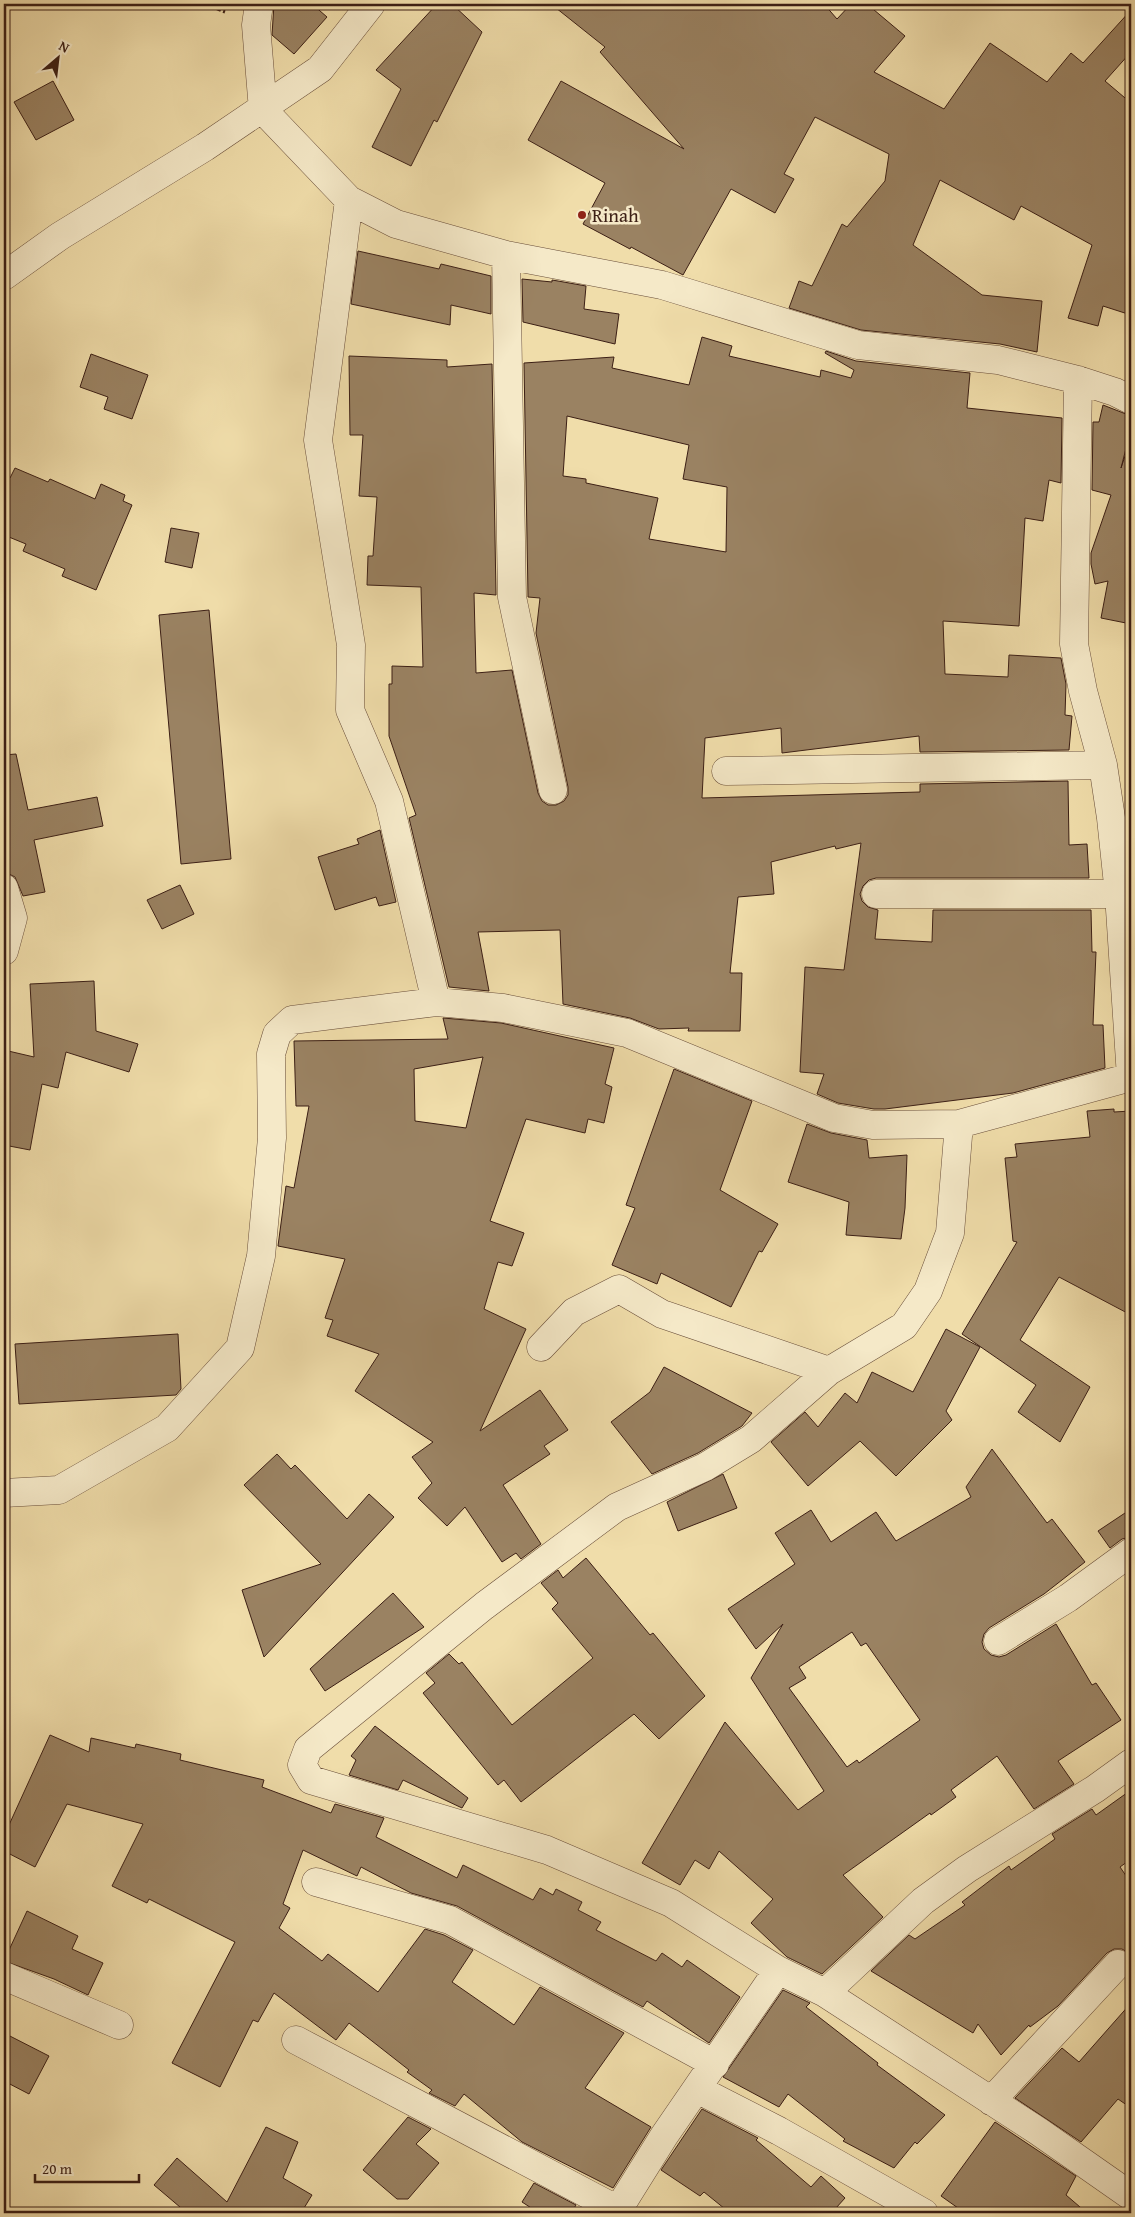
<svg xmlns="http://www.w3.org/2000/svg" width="1135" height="2217" font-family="'Gentium Book Plus',serif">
	<rect width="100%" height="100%" fill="#f0ddaa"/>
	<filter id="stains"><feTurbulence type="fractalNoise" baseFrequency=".004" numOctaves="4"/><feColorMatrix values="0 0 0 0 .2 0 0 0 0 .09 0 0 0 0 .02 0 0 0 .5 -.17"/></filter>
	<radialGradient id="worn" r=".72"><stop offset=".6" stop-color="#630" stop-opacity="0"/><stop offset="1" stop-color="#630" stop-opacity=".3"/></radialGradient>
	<!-- building -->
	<path fill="#9a8262" stroke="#3c1f15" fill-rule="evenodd" d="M274,4H312L327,17L294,54L272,35Z
		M437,4H452L482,32L437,122L434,120L411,166L372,147L401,89L376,70Z
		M551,4H824L837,19L851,4H867L905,36L874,72L944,109L990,43L1047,82L1071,53L1083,63L1131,10V52L1105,81L1131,103V315L1103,306L1098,326L1068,318L1092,245L1021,206L1014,220L940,180L913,245L982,295L1042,301L1037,352L1000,344L861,330L789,308L799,281L812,286L842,224L847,227L885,181L889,154L815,117L784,174L794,179L775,213L731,189L683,275L631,247L630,249L583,224L605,183L528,140L561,81L684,149L600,52L605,47Z
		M53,81L74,120L36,140L14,102Z
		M358,251L439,269L441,264L491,276V314L451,305L450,325L351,304Z
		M522,279L552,282V280L558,281L586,286L584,309L619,314L615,344L523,322Z
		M702,337L732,346L729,356L820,377L821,370L851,378L854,370L825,353L826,351L856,361L970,373L967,408L1062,418L1061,483L1049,480L1043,521L1025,518L1019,626L943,621L945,674L1008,677L1009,655L1061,658L1066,684L1065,715L1072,716L1069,750L920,752L919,736L782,753L781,728L705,738L702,798L920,792V784L1068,781L1069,845L1087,844L1089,878H876L869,880L863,886L860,894L862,901L868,907L878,910L875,939L932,942L933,910H1091L1092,952H1096L1093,1025H1103L1105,1068L1013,1093L885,1109H874L838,1103L817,1094L824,1074L800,1072L805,967L844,970L861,843L836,849L835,846L771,862L774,894L738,897L730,973H742L740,1031H688L689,1028L659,1029L630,1018L563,1004L560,930L478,932L489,991L449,987L409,818L416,815L389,736V684H392V666L423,667L421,587L367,585L368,556H373L377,497L359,496L363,435H350L349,356L447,360V367L492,364L496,595L474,593L476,673L512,670L538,793L542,801L548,805H556L564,801L568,795V787L536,633L540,598L528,597V595L524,363L614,357L612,368L689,385ZM567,416L689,445L683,479L727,487L726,552L649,539L658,498L586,483V479L563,476Z
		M91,354L148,375L132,419L104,409L108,397L80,387Z
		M1103,405L1131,416V429L1121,468L1127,450L1131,451V624L1101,618L1108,581L1095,584L1091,564V553L1111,495L1092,490L1093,422H1099Z
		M15,468L48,482L50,479L95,499L101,484L125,495L123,501L132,505L96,590L62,576L65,569L23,551L26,544L4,535V475L10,478Z
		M171,528L199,533L192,568L165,562Z
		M209,610L231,859L181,864L159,615Z
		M16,754L28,810L97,797L103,826L34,840L45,892L23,896L15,877L7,873L4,856V755Z
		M380,830L396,902L379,906L376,897L335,910L318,857L359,844L357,839Z
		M180,885L194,914L162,929L147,900Z
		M94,981L96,1031L138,1044L129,1072L66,1052L58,1088L42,1084L30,1150L4,1145V1050L34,1057L30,984Z
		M443,1018L501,1023L614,1048L605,1084L612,1087L604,1123L588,1119L585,1133L526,1119L490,1221L524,1233L512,1266L498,1262L484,1309L526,1329L480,1431L540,1390L568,1430L544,1446L550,1454L503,1485L541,1544L521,1559L516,1553L502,1562L465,1507L447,1526L418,1498L432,1483L412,1457L433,1442L355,1391L379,1354L327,1336L333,1320L325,1318L345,1259L278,1246L286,1186L294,1188L309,1106H296L294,1041L448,1039ZM483,1057L466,1128L415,1121L414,1069Z
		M674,1069L752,1101L720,1190L778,1224L762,1252L759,1251L731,1307L661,1273L657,1284L612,1265L635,1208L626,1205Z
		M1114,1109V1112L1131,1111V1315L1059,1277L1020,1340L1090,1387L1060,1442L1018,1412L1036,1385L962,1334L1017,1242L1013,1241L1005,1158L1017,1157L1015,1144L1090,1137L1087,1111Z
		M807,1124L831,1133L867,1140L869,1158L907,1155L905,1208L901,1239L846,1235L849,1202L788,1182Z
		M946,1329L980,1347L946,1411L952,1420L896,1476L860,1441L808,1486L771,1442L805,1412L818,1427L845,1393L857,1403L872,1372L913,1392Z
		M178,1334L181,1389L176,1395L19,1404L15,1344Z
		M664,1367L752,1413L742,1426L698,1453L652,1474L611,1422L650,1392Z
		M992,1449L1047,1523L1052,1519L1085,1562L1044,1594L989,1628L984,1634L982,1642L984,1649L991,1655L999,1657L1006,1655L1056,1624L1092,1685L1096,1683L1121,1720L1058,1761L1074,1784L1034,1809L997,1756L951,1790L956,1797L931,1815L930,1813L843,1875L883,1917L822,1974L787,1957L751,1923L773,1899L719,1851L709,1869L695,1860L680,1885L642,1863L725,1722L798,1810L824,1791L751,1678L783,1624L756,1649L728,1609L795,1564L775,1533L811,1510L831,1542L876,1512L896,1541L971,1497L966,1487ZM852,1632L861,1646L866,1643L920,1720L859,1763L857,1760L847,1767L789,1688L806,1678L799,1667Z
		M277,1454L291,1469L295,1465L347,1519L369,1494L394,1517L264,1657L242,1590L321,1564L244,1485Z
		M723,1474L737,1508L678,1531L667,1502Z
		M1131,1509V1537L1122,1539L1110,1548L1098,1531Z
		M586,1558L650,1635L653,1633L705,1696L659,1739L634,1714L521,1802L504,1780L498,1785L423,1693L435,1683L426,1673L449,1654L459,1664L462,1662L512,1725L593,1658L552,1609L558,1603L541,1583L558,1570L563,1578Z
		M393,1593L424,1627L325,1691L310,1669Z
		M375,1726L468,1798L462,1808L403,1780L398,1790L349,1775L356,1760L351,1756Z
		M50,1735L89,1752L91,1738L135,1748L136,1744L181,1754L180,1760L264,1780L262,1787L331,1813L335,1804L384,1818L376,1837L457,1878L463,1865L533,1900L540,1888L553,1895L556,1889L582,1902L578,1910L601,1922L596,1930L656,1961L662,1953L682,1967L687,1960L740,1997L709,2043L647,2001L643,2007L457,1906L411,1893L361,1867L357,1876L303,1850L283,1904L290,1908L279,1928L322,1961L328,1954L378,1992L425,1929L444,1935L473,1950L452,1982L514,2025L540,1987L624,2033L585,2088L651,2127L613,2188L522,2142L464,2094L455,2106L429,2093L432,2090L407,2072L409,2070L349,2023L336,2040L274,1993L258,2022L253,2020L220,2087L172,2063L235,1942L149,1899L147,1903L112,1886L143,1824L67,1804L35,1867L4,1851V1836Z
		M1131,1790V1859L1120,1867L1131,1883V1951L1129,1953L1122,1949H1114L1107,1953L1058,2006L1030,2027L1029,2025L1001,2055L978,2024L973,2033L871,1971L909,1935L915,1939L965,1905L962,1902L1009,1866L1011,1870L1055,1839L1052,1834L1092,1809L1096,1815Z
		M27,1911L78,1936L72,1949L103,1963L88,1995L54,1979L4,1961Z
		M783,1990L810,2003L806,2007L878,2063L877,2065L945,2115L917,2144L915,2142L894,2168L843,2141L845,2139L788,2094L779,2107L723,2077Z
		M1131,2003V2108L1118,2099L1081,2142L1015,2098L1062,2048L1079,2062Z
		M4,2033L49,2056L29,2094L4,2081Z
		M702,2109L758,2138L756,2140L811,2187L821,2176L845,2198L836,2208L842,2213H730L704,2192L700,2196L661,2170Z
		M408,2117L431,2129L416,2144L439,2163L408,2199H397L363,2170Z
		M995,2122L1076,2176L1066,2195L1087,2213H965L941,2196Z
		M266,2127L298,2142L283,2178L312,2195L301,2213H187L154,2185L177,2158L227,2202Z
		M534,2183L576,2205L571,2213H539L522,2202Z"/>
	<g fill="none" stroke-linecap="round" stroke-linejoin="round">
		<!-- minor casing -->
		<g stroke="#694e3a" stroke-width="29">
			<path id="minor" d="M259,4L256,25L263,110L349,200L396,224L506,255L662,285L858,345L998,360L1078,380L1115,392L1131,400
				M349,200L318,440L351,645L350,710L389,801L436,1002
				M506,255L512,597L553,790
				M4,276L60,236L205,147L320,69L371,4
				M1078,380L1074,644L1083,691L1103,765L1111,818L1119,894L1131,1077
				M726,771L1103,765
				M4,888L13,918L4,951
				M876,894H1119
				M959,1124L950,1233L928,1291L904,1326L829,1371L751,1439L705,1467L617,1507L484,1606L308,1749L302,1765L311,1780L547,1850L671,1903L778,1970L825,1993L1038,2131L1131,2196
				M541,1347L574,1312L619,1289L662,1314L829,1371
				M4,1493L59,1490L167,1428L240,1348L261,1256L272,1138L271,1054L277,1034L292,1020L436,1002L503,1008L627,1033L834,1118L873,1125L959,1124L1131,1077
				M998,1641L1068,1598L1131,1552
				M316,1882L450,1920L715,2064
				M4,1976L119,2025
				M825,1993L923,1901L967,1869L1095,1789L1131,1763
				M296,2040L618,2210
				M697,2089L779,2131L924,2213
				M991,2101L1118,1964
				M616,2213L664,2136L778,1970"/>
		</g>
		<!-- path -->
		<path stroke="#3c1f15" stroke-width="3" stroke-dasharray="4 2.5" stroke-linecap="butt" d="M205,4L225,12"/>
		<!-- minor -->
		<use href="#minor" stroke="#f5e9c8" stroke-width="28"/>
	</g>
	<!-- markers -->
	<circle fill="#8f2418" stroke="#f5e9c8" stroke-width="2" cx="582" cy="215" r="5"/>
	<g text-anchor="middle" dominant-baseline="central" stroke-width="5" stroke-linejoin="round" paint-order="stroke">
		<!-- poi labels -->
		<g font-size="19" fill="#3c1f15" stroke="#f5e9c8" text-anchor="start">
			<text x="592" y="215">Rinah</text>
		</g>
	</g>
	<!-- margin -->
	<rect width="1135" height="2217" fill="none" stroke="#f0ddaa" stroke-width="20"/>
	<rect x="5" y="5" width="1125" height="2207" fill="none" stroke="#3c1f15" stroke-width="2.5"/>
	<rect x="10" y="10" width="1115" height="2197" fill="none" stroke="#3c1f15"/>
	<!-- north arrow -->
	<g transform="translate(58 58) rotate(28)" stroke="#f5e9c8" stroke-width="4" paint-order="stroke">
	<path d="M0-4L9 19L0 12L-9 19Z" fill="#3c1f15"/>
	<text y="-8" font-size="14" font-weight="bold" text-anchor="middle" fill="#3c1f15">N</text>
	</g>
	<!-- scale -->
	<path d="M35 2174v8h104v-8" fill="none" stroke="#3c1f15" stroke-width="2.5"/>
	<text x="42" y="2174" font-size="15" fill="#3c1f15" stroke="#f5e9c8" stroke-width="4" paint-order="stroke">20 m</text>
	<rect width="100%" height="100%" filter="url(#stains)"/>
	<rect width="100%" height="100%" fill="url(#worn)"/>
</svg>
